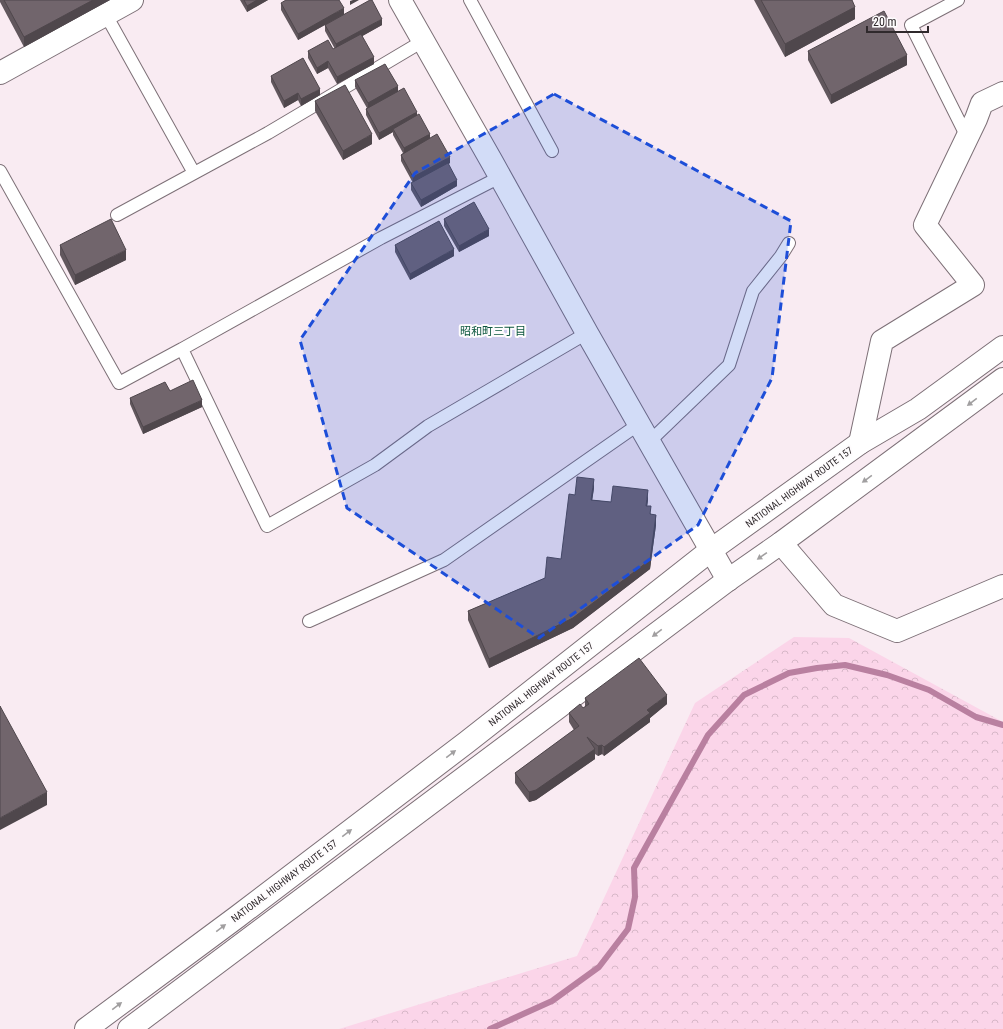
<svg xmlns="http://www.w3.org/2000/svg" width="1003" height="1029" font-family="'Roboto Condensed','Noto Sans JP',sans-serif">
	<defs>
		<pattern id="forest-crowns" width="20" height="18" patternUnits="userSpaceOnUse"><rect width="20" height="18" fill="#fbd5e9"/><path d="M2 6a3 3 0 1 1 6 0M12 15a3 3 0 1 1 6 0" fill="none" stroke="#d7b7c8"/></pattern>
	</defs>
	<rect width="100%" height="100%" fill="#f9ebf2"/>
	<!-- forest -->
	<path fill="url(#forest-crowns)" d="M794,637L849,638L1003,722V1029H339L577,956L695,703Z"/>
	<g fill="none" stroke-linecap="round" stroke-linejoin="round">
		<!-- stream -->
		<path stroke="#b980a0" stroke-width="6" d="M490,1029L552,1001L599,967L628,929L635,897L634,868L708,735L744,695L789,673L817,668L845,665L887,675L929,690L976,717L1003,725"/>
		<!-- lane casing -->
		<g stroke="#7d7077" stroke-width="14">
			<path id="lane" d="M470,0L552,151
				M958,0L911,25L967,137
				M106,15L194,173
				M0,171L119,383L182,349
				M500,177L381,238L182,349L267,526L375,465L428,426L587,333
				M117,215L268,133L423,41
				M649,442L729,365L753,291L781,256L789,243
				M309,621L444,560L639,424"/>
		</g>
		<!-- street casing -->
		<g stroke="#7d7077" stroke-width="24">
			<path id="street" d="M0,73L132,0
				M860,443L882,341L973,285L925,225L976,119L982,103L1003,93
				M781,543L834,605L897,631L1003,586"/>
		</g>
		<!-- secondary casing -->
		<g stroke="#7d7077" stroke-width="24">
			<path id="secondary" d="M400,0L492,162L587,333L728,580"/>
		</g>
		<!-- highway casing -->
		<g stroke="#7d7077" stroke-width="24">
			<path id="highway" d="M86,1029L237,917L467,742L711,550L860,443L918,409L1003,347
				M129,1029L728,580L781,543L1003,379"/>
		</g>
		<!-- lane -->
		<use href="#lane" stroke="#fff" stroke-width="12"/>
		<!-- street -->
		<use href="#street" stroke="#fff" stroke-width="22"/>
		<!-- secondary -->
		<use href="#secondary" stroke="#fff" stroke-width="22"/>
		<!-- highway -->
		<use href="#highway" stroke="#fff" stroke-width="22"/>
	</g>
	<!-- wall -->
	<path fill="#61575d" d="M0,0H110L24,47L0,2Z
		M240,0H268L247,12Z
		M754,0H852L855,19L785,57Z
		M281,3L344,14L382,25L362,36L374,64L337,84L328,68L317,74L308,58V51L333,49H335L325,31V25L298,40L281,10Z
		M808,51L907,65L831,104L808,60Z
		M271,76L320,95L301,106L298,100L284,108L271,82Z
		M355,80L398,91L417,115L430,139L450,163L448,164L457,186L421,207L411,190V183H413L401,161V155L403,153L393,135V132L379,140L366,115V109L367,108L355,87Z
		M315,101L372,144L343,160L315,111Z
		M444,219L489,236L459,252L444,226Z
		M60,245L126,260L75,285L60,255Z
		M395,245L454,256L410,280L395,252Z
		M170,391L202,407L143,434L130,404V398Z
		M594,488L592,500L611,502L648,500L647,506L656,525L650,569L573,628L489,668L468,620V611L545,578L561,559L575,495Z
		M585,698L667,704L650,718V722L604,756L602,754L598,756L595,754V759L536,800L529,802L515,783V773L574,730L569,722V713L583,708L585,707Z"/>
	<!-- shaded-wall -->
	<path fill="#4f474c" d="M93,0H110L24,47V37Z
		M257,0H268L247,12V6Z
		M353,0H359L350,5V1Z
		M855,7V19L785,57V44Z
		M344,8V14L298,40V34Z
		M382,19V25L336,51V44Z
		M907,55V65L831,104V95Z
		M374,57V64L337,84V77Z
		M328,61V68L317,74V68Z
		M398,86V93L368,109V103Z
		M320,89V95L301,106V99Z
		M298,93V100L284,108V101Z
		M417,112V119L393,129V132L379,140V133Z
		M372,134V144L343,160V151Z
		M430,134V140L404,155V148Z
		M450,157V163L413,184V177Z
		M457,180V186L421,207V200Z
		M489,229V236L459,252V246Z
		M454,249V256L410,280V274Z
		M126,250V260L75,285V275Z
		M202,400V407L143,434V427Z
		M594,479V488L591,509V500Z
		M648,490V500L646,515V506Z
		M656,515V525L650,569L573,628L489,668V659Z
		M667,695V704L650,718V722L604,756V747L647,710Z
		M602,745V754L598,756V746Z
		M595,749V759L536,800L529,802V792Z
		M47,792V805L0,830V818Z"/>
	<!-- building -->
	<path fill="#71656c" stroke="#4f474c" d="M4,0H93L24,37Z
		M244,0H257L247,6Z
		M286,0H339L344,8L298,34L281,3Z
		M370,0H372L382,19L336,44L325,25Z
		M761,0H852L855,7L785,44Z
		M884,11L907,55L831,95L808,51Z
		M361,34L374,57L337,77L328,61L317,68L308,51L328,40L333,49Z
		M303,58L320,89L301,99L298,93L284,101L271,76Z
		M385,64L398,86L368,103L355,80Z
		M345,85L372,134L343,151L315,101Z
		M404,88L417,112L379,133L366,109Z
		M419,114L430,134L404,148L393,129Z
		M437,134L450,157L413,177L401,155Z
		M448,163L457,180L421,200L411,183Z
		M474,202L489,229L459,246L444,219Z
		M111,219L126,250L75,275L60,245Z
		M439,221L454,249L410,274L395,245Z
		M193,380L202,400L143,427L130,398L165,382L170,391Z
		M577,477L594,479L591,500L611,502L613,486L648,490L646,506H651L650,514L656,515L650,560L573,618L489,659L468,611L545,578L547,557L561,559L569,494L575,495Z
		M639,658L667,695L647,710L650,713L604,747L602,745L598,746L587,737L595,749L536,790L529,792L515,773L579,726L569,713L580,704L583,708L589,704L585,698Z
		M0,706L47,792L0,818Z"/>
	<!-- one-way arrows -->
	<defs><path id="oneway-solid" d="M-6-.8H1V-3.2L6.5 0L1 3.2V.8H-6Z"/></defs>
	<g fill="#a19fa0">
		<use href="#oneway-solid" transform="translate(972 402) rotate(143)"/>
		<use href="#oneway-solid" transform="translate(867 479) rotate(144)"/>
		<use href="#oneway-solid" transform="translate(762 556) rotate(145)"/>
		<use href="#oneway-solid" transform="translate(657 633) rotate(143)"/>
		<use href="#oneway-solid" transform="translate(451 754) rotate(-37)"/>
		<use href="#oneway-solid" transform="translate(347 833) rotate(-37)"/>
		<use href="#oneway-solid" transform="translate(221 928) rotate(-37)"/>
		<use href="#oneway-solid" transform="translate(117 1006) rotate(-37)"/>
	</g>
	<!-- marked area -->
	<path fill="#1d4ed8" fill-opacity="0.2" stroke="#1d4ed8" stroke-width="3" stroke-dasharray="8 5" stroke-linejoin="round" d="M554,94L791,221L772,378L698,525L539,638L347,508L300,340L415,173Z"/>
	<g text-anchor="middle" dominant-baseline="central" stroke-width="4" stroke-linejoin="round" paint-order="stroke">
		<!-- street labels -->
		<g font-size="10" fill="#2f292c" stroke="#fefcfd">
			<text transform="translate(799 487) rotate(-36)">NATIONAL HIGHWAY ROUTE 157</text>
			<text transform="translate(541 684) rotate(-38)">NATIONAL HIGHWAY ROUTE 157</text>
			<text transform="translate(284 881) rotate(-37)">NATIONAL HIGHWAY ROUTE 157</text>
		</g>
		<!-- neighbourhood labels -->
		<g font-size="11" fill="#0a553d" stroke="#fefcfd">
			<text x="493" y="331">昭和町三丁目</text>
		</g>
	</g>
	<!-- scale -->
	<path d="M867 26v6h61v-6" fill="none" stroke="#2f292c" stroke-width="2"/>
	<text x="873" y="26" font-size="12" fill="#2f292c" stroke="#fefcfd" stroke-width="3" paint-order="stroke">20 m</text>
</svg>
